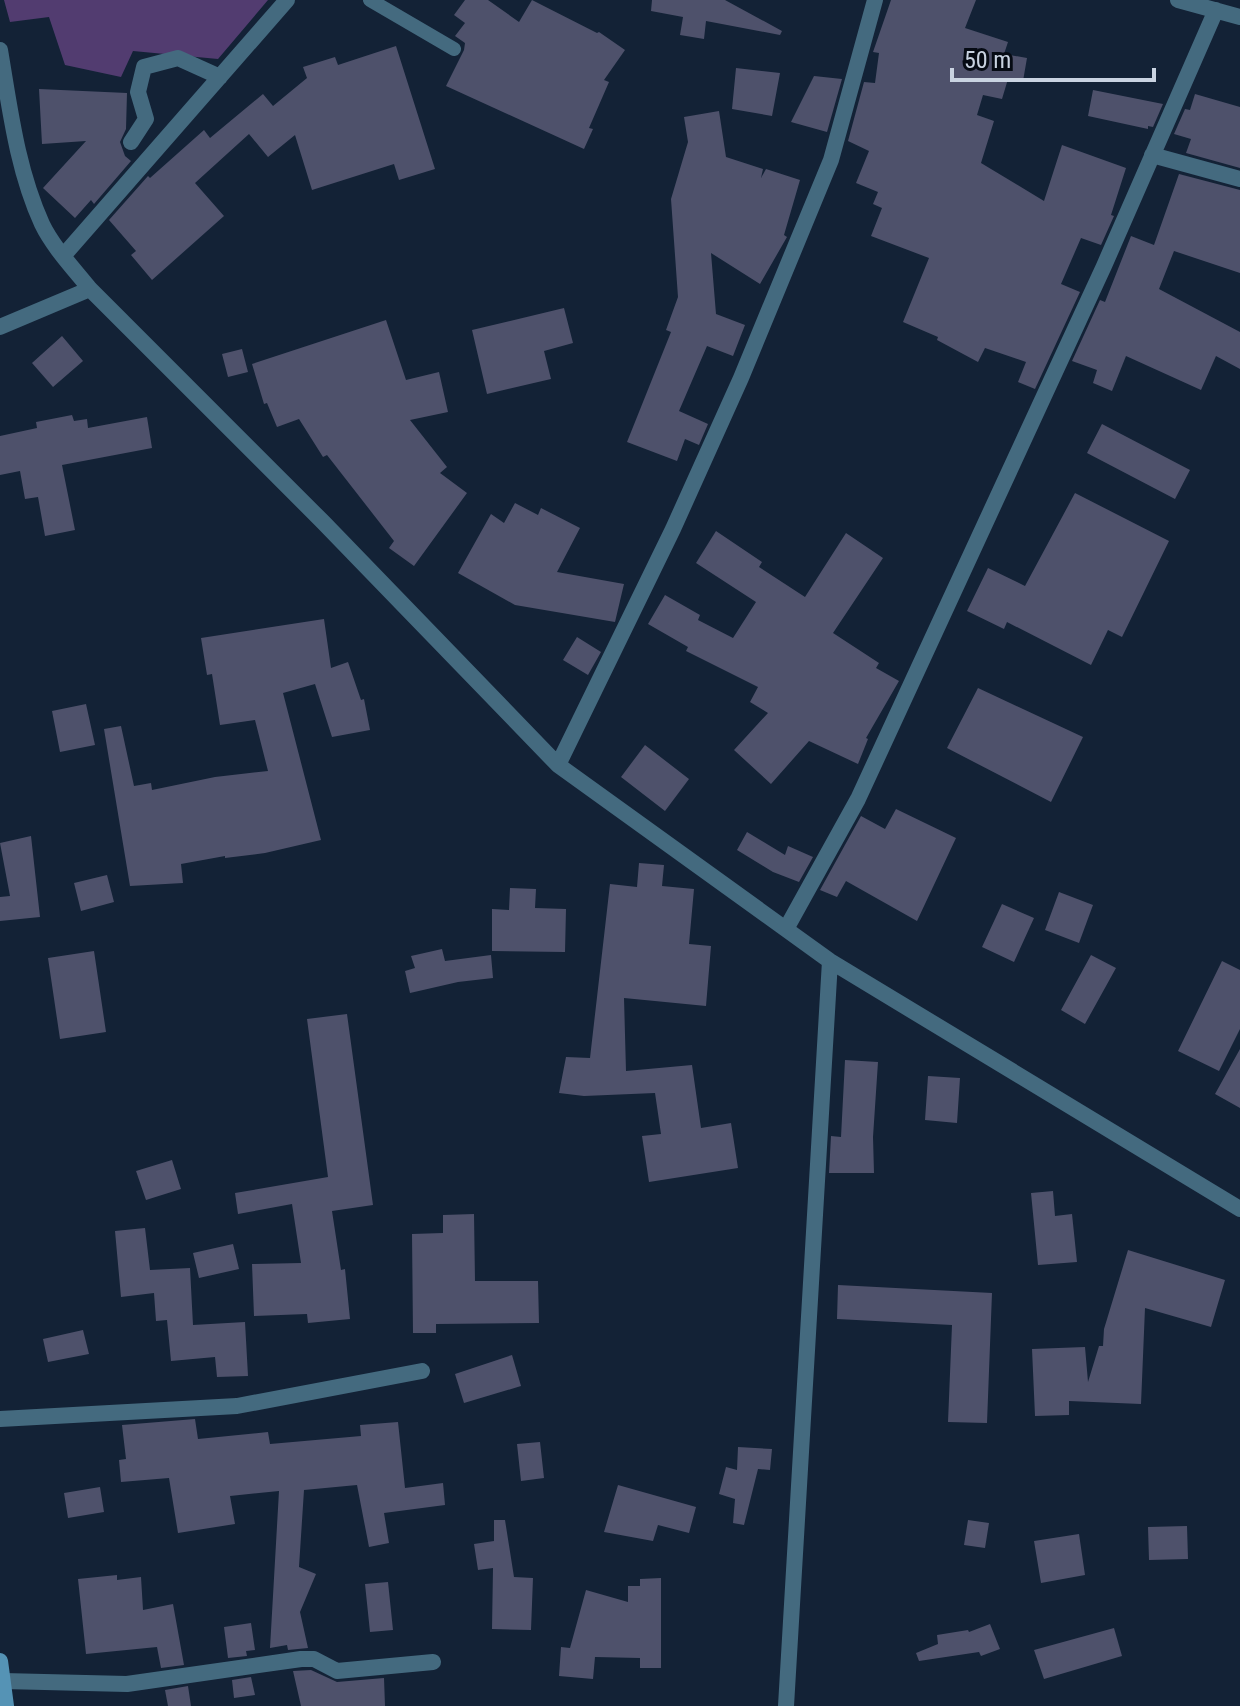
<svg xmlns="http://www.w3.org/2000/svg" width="1240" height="1706" font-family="'Roboto Condensed',sans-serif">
	<rect width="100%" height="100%" fill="#132236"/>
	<!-- green -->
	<path fill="#523c70" d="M4,0H268L218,59L133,51L121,77L65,65L49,17L10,22Z"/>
	<!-- building -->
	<path fill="#4e516b" d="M465,0H488L519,22L532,0L597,33L599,32L625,50L604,80L609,82L589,128L593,129L584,149L446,86L464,50L465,43L455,36L465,23L454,15Z
		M652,0H725L782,31L780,35L706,21L704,39L680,35L683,17L651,11Z
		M891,0H976L965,28L1008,42L1004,54L1027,58L1023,81L1008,79L1002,99L983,95L977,115L994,121L981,163L1044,201L1062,145L1126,168L1111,215L1114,216L1101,245L1081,238L1061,284L1080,292L1035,389L1018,382L1026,362L985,348L978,362L937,340L938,337L903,322L929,258L871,236L882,208L873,204L878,192L856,183L869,151L848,141L864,82L875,83L879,53L873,52Z
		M396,46L435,169L399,180L394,164L312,190L295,135L268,157L249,134L195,183L224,216L152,280L131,255L136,251L109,220L148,176L150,178L204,130L210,138L263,94L273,106L307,78L303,67L335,57L338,65Z
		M736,68L780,73L772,116L732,109Z
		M814,76L842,79L827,132L791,122Z
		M39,89L127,93L126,129L120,142L125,156L131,161L94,204L91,200L75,218L43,188L86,141L42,144Z
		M1093,90L1163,104L1153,127L1148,126V129L1088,116Z
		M1195,94L1240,107V168L1186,153L1191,139L1174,134L1185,109L1190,110Z
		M719,111L726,157L763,169L761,178L766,169L800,180L784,235L787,237L760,284L711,253L716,314L745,325L733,356L707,346L679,411L708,424L699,445L685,439L677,461L627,442L671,332L666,330L678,297L671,199L688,142L684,117Z
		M1179,174L1240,190V273L1174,251L1159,289L1240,332V369L1216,356L1201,390L1126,356L1112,391L1093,383L1097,370L1072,361L1100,300L1105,302L1131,236L1154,245Z
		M564,308L573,343L544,351L551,379L487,394L472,330Z
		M386,320L406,380L439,372L448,412L410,420L447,467L440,473L467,493L414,566L389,548L394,541L327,455L323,457L299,419L277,427L267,403L264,404L252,364Z
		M62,336L83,361L53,387L32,363Z
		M242,349L248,372L228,377L222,354Z
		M72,415L74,421L87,419L88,428L147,417L152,448L62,465L75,530L45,536L38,497L25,499L20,471L0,475V436L37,428L36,422Z
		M1102,424L1190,470L1175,499L1087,453Z
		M1075,493L1169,541L1122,637L1108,630L1091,665L1007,622L1004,629L967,611L988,568L1025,586Z
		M515,503L538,515L541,508L580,528L557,572L624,584L615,622L515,605L458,573L491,514L504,523Z
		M716,531L762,562L759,567L805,597L846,533L883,558L833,633L879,663L876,668L899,681L866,738L868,739L858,764L809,741L771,784L734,750L768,713L750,702L758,687L686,651L688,647L648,624L665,595L700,615L698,620L733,638L756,602L696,563Z
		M324,619L331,668L348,662L361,700L364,699L370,730L332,737L315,684L283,693L321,840L265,853L225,858V856L181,864L183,883L130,886L104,729L121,726L134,786L151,783L152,790L215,777L268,771L255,720L220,725L212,674L207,675L201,638Z
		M577,637L601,652L588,675L563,660Z
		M978,688L1083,737L1051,802L947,748Z
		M86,704L95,745L60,752L52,711Z
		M645,745L689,779L665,811L621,777Z
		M896,809L956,838L917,921L846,881L837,897L820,890L861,816L885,829Z
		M747,832L785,855L788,846L813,857L799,882L773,872L737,850Z
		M31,836L40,917L0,921V897L10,896L0,843Z
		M639,863L664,865L662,886L694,889L689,944L711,946L706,1006L624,998L626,1071L692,1065L701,1128L731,1123L738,1168L649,1182L642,1136L661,1134L655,1093L584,1096L559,1093L566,1057L590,1058L610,884L637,887Z
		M107,875L114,902L81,911L74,883Z
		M510,888L536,889L535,908L566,909L565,952L492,951V909L509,910Z
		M1059,892L1093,905L1079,943L1045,930Z
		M1002,904L1034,918L1014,962L982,947Z
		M442,949L445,961L491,955L493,978L458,982L410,993L405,971L415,968L411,956Z
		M94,951L106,1032L60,1039L48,958Z
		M1091,955L1116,968L1085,1024L1061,1010Z
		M1222,961L1240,970V1029L1219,1071L1178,1051Z
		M347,1014L373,1205L332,1211L341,1270L345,1269L350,1319L308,1323L307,1314L254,1316L252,1264L301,1263L292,1204L238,1214L235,1193L328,1177L307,1019Z
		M1240,1049V1108L1215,1094Z
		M845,1060L878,1062L873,1137L874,1173H829L831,1136L841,1137Z
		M928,1076L960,1078L957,1123L925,1120Z
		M172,1160L181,1189L146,1200L136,1171Z
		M1053,1191L1055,1216L1072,1214L1077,1262L1038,1265L1031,1193Z
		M474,1214L475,1281H538L539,1323L436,1324V1333H413L412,1234L443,1233V1215Z
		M145,1228L150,1270L190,1268L193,1325L245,1322L248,1376L217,1377L215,1357L171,1361L167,1320L156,1321L154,1293L121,1297L115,1231Z
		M233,1244L239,1269L199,1278L193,1253Z
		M1128,1250L1225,1280L1211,1327L1145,1308L1141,1404L1069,1401V1415L1035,1416L1032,1349L1085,1347L1088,1382L1099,1346H1103L1104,1329Z
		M838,1285L992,1293L987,1423L948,1422L952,1325L837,1319Z
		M83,1330L89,1354L48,1362L43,1339Z
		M512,1355L521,1386L464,1403L455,1374Z
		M195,1419L198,1439L268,1432L270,1444L361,1436L360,1425L398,1422L405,1488L443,1483L445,1505L384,1513L389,1543L369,1547L357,1485L304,1490L299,1567L316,1574L300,1612L308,1648L288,1650L287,1645L270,1648L279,1491L230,1496L235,1524L178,1533L169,1478L121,1482L119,1460L126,1459L122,1425Z
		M540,1442L544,1478L521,1481L517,1444Z
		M738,1447L772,1449L770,1470L758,1469L744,1525L733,1523L735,1499L719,1494L726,1467L737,1470Z
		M618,1485L696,1507L689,1533L658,1525L653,1541L604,1532Z
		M100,1487L104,1512L68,1518L64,1493Z
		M494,1520H505L514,1577L533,1578L531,1630L492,1629L493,1568L478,1570L474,1544L494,1541Z
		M968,1520L989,1523L985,1548L964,1545Z
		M1187,1526L1188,1559L1149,1560L1148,1527Z
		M1079,1534L1085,1575L1041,1583L1034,1541Z
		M117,1575V1580L141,1577L143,1610L173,1604L184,1665L161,1668L157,1647L86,1654L78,1579Z
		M661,1578V1668H640V1658L595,1657L593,1679L559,1676L561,1647L570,1648L586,1590L628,1602V1586H640V1579Z
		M388,1582L393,1630L370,1632L365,1584Z
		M251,1623L255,1650L246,1651L247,1656L228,1658L224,1627Z
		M990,1624L1000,1649L981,1656L979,1652L919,1661L916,1653L938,1644L937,1635L968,1630L969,1632Z
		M1114,1628L1122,1656L1044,1679L1034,1650Z
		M311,1670L337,1682L384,1678L385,1706H301L293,1671Z
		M251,1677L255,1695L234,1698L232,1680Z
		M188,1686L191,1706H168L165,1690Z"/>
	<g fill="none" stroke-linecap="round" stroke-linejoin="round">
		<!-- lane -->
		<path stroke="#446a7f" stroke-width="14" d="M370,0L454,49"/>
		<!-- street -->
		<path stroke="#446a7f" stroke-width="16" d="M1178,0L1240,17
			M0,50C10,109 17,169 42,224C53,247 74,269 90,289L323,522L558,765L830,961L1240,1209
			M131,142L146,119L138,92L144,67L178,58L220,77
			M1152,155L1240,179
			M64,255L287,0
			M0,327L90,289
			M558,765L673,529L741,378L831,160L875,0
			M786,929L858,799L1104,266L1216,10
			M0,1419L237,1406L422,1371
			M3,1681L127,1684L301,1659H314L337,1671L433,1662
			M786,1706L830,961"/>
		<!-- secondary -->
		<path stroke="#5593b5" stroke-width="16" d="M0,1661L6,1706"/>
	</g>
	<!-- scale -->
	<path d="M952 68v12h202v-12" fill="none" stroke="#c9d3e1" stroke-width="4"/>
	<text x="964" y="68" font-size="24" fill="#c9d3e1" stroke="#060b14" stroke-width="6" paint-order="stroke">50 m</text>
</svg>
